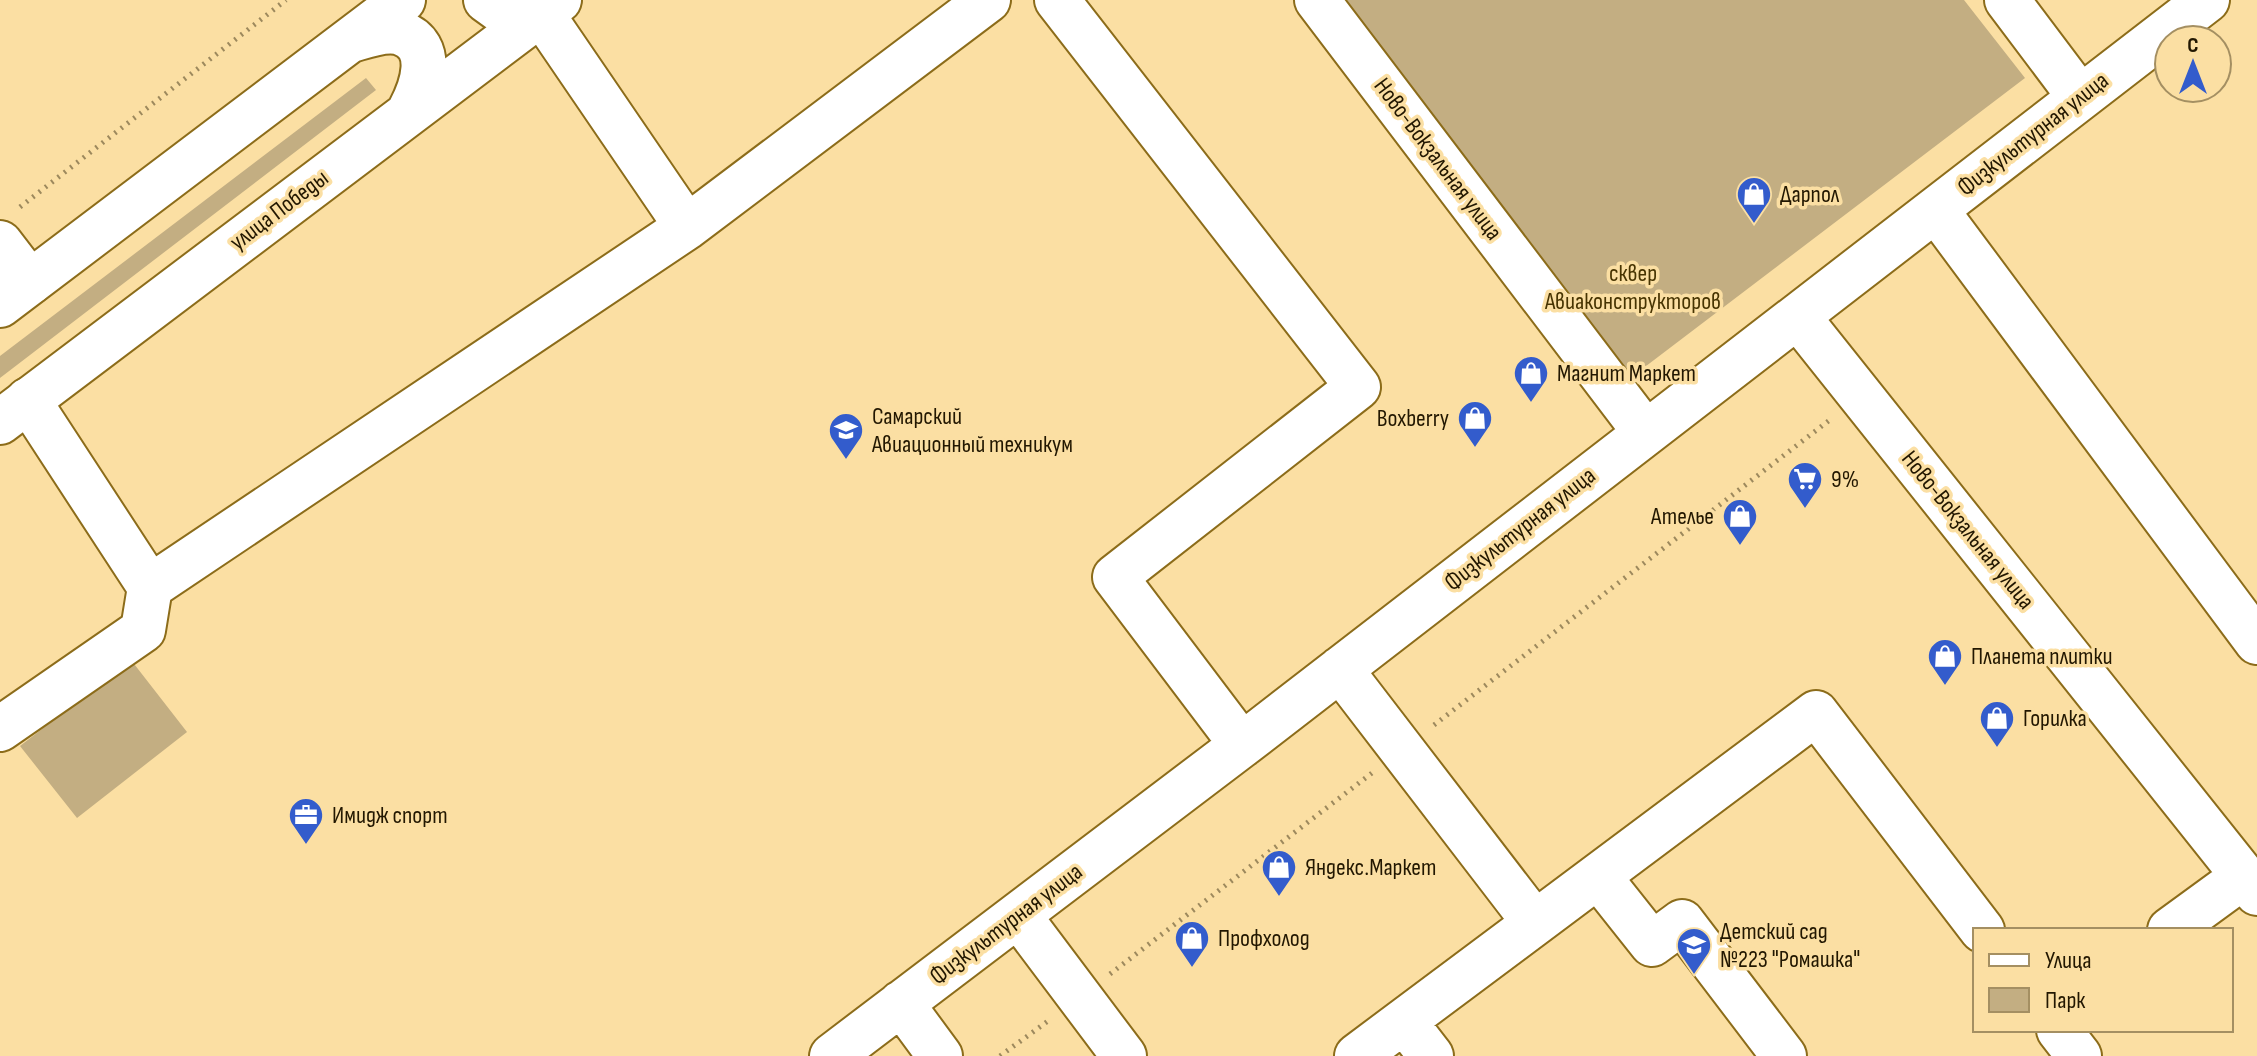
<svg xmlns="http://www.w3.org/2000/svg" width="2257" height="1056" font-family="'Sofia Sans Condensed',sans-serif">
	<rect width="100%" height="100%" fill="#fbdfa3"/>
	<!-- green -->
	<path fill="#c3ae82" d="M1341,0H1964L2025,78L1629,379Z
		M366,78L376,90L0,378V356Z
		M131,660L187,732L77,818L20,746Z"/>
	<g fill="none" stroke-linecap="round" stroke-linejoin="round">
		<!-- minor casing -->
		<g stroke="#8c6c1a" stroke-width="48">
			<path id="minor" d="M1057,0L1358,387L1115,577L1242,745
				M1317,0L1645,432
				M2007,0L2080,97
				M541,13L687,227
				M1936,210L2257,642
				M0,243L30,282
				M1798,317L2257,893
				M28,400L150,587
				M1340,669L1535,923
				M0,729L143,630L150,587L687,227L988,0
				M1598,876L1652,944L1682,922L1784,1056
				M1018,915L1124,1056
				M2170,930L2244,876
				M901,1003L940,1056
				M1404,1021L1431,1056
				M2059,1030L2079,1056
				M832,1056L1242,745L2207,0
				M1357,1056L1816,713L1982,930"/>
		</g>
		<!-- major casing -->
		<g stroke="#8c6c1a" stroke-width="48">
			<path id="major" d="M486,0L504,13L537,15
				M351,40C365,36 386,28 401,33C437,46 422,87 410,110
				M0,305L403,0
				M0,422L559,0"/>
		</g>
		<!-- path -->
		<path stroke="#9d895d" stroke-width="5" stroke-dasharray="2 6" stroke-linecap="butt" d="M20,207L286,0
			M1434,725L1831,419
			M1110,974L1372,773
			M1000,1056L1048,1021"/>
		<!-- minor -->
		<use href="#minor" stroke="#fff" stroke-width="44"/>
		<!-- major -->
		<use href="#major" stroke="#fff" stroke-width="44"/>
	</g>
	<!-- icons -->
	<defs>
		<g id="shop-pin" transform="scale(1.8)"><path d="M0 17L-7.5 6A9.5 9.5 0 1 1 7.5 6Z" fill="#335ccc" stroke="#fbdfa3"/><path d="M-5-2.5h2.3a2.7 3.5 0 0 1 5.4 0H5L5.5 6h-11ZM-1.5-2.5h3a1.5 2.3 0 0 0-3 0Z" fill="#fff"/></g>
		<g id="university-pin" transform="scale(1.8)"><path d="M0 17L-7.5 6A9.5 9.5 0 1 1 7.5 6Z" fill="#335ccc" stroke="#fbdfa3"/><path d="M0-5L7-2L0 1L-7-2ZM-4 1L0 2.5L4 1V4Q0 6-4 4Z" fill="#fff"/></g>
		<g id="supermarket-pin" transform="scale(1.8)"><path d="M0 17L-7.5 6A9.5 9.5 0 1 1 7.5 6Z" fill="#335ccc" stroke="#fbdfa3"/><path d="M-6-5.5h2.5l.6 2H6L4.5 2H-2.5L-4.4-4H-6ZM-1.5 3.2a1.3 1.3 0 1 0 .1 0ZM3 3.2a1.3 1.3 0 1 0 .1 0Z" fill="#fff"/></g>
		<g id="office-pin" transform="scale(1.8)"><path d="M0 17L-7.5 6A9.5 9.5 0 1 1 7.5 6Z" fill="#335ccc" stroke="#fbdfa3"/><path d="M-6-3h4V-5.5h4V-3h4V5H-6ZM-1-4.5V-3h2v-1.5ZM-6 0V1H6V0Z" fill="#fff"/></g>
		<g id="school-pin" transform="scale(1.8)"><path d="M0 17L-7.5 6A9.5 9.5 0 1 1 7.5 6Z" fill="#335ccc" stroke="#fbdfa3"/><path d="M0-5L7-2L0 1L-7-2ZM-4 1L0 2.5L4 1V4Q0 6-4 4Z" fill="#fff"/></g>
	</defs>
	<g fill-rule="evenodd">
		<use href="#shop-pin" x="1754" y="194"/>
		<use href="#shop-pin" x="1531" y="373"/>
		<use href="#shop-pin" x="1475" y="418"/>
		<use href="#university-pin" x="846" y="430"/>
		<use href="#supermarket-pin" x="1805" y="479"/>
		<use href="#shop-pin" x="1740" y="516"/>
		<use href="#shop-pin" x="1945" y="656"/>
		<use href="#shop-pin" x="1997" y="718"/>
		<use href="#office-pin" x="306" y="815"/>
		<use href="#shop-pin" x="1279" y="867"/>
		<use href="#shop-pin" x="1192" y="938"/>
		<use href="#school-pin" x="1694" y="945"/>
	</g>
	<g text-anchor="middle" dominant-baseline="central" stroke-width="7" stroke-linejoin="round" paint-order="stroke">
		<!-- street labels -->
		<g font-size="24" fill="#221701" stroke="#fbdfa3">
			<text transform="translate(2033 134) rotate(-38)">Физкультурная улица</text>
			<text transform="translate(1438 159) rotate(53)">Ново-Вокзальная улица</text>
			<text transform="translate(279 210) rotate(-37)">улица Победы</text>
			<text transform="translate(1520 529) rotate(-38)">Физкультурная улица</text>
			<text transform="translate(1968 530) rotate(51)">Ново-Вокзальная улица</text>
			<text transform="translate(1006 924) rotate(-37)">Физкультурная улица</text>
		</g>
		<!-- poi labels -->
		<g font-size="24" fill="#221701" stroke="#fbdfa3" text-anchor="start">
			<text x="1780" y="194">Дарпол</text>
			<text x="1557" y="373">Магнит Маркет</text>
			<text x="872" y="416">Самарский<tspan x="872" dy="28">Авиационный техникум</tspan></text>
			<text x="1449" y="418" text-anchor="end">Boxberry</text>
			<text x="1831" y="479">9%</text>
			<text x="1714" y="516" text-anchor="end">Ателье</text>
			<text x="1971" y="656">Планета плитки</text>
			<text x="2023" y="718">Горилка</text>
			<text x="332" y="815">Имидж спорт</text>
			<text x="1305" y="867">Яндекс.Маркет</text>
			<text x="1720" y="931">Детский сад<tspan x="1720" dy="28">№223 "Ромашка"</tspan></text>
			<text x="1218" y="938">Профхолод</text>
		</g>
		<!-- park labels -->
		<g font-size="24" fill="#473402" stroke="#fbdfa3">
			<text x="1633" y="273">сквер<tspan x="1633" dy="28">Авиаконструкторов</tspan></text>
		</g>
	</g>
	<!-- legend -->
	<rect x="1973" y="928" width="260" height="104" fill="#fbdfa3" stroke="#a48f62" stroke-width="2"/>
	<rect x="1989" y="954" width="40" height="12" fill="#ffffff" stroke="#a48f62" stroke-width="2"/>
	<text x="2045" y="968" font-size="24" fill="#221701">Улица</text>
	<rect x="1989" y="988" width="40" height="24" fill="#c3ae82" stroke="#a48f62" stroke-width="2"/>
	<text x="2045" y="1008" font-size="24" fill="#221701">Парк</text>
	<!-- north arrow -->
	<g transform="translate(2193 64)"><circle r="38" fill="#fbdfa3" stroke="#a48f62" stroke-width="2"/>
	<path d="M0-6L14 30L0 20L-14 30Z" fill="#335ccc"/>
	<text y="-12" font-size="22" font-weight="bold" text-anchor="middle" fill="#221701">С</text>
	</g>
</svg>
